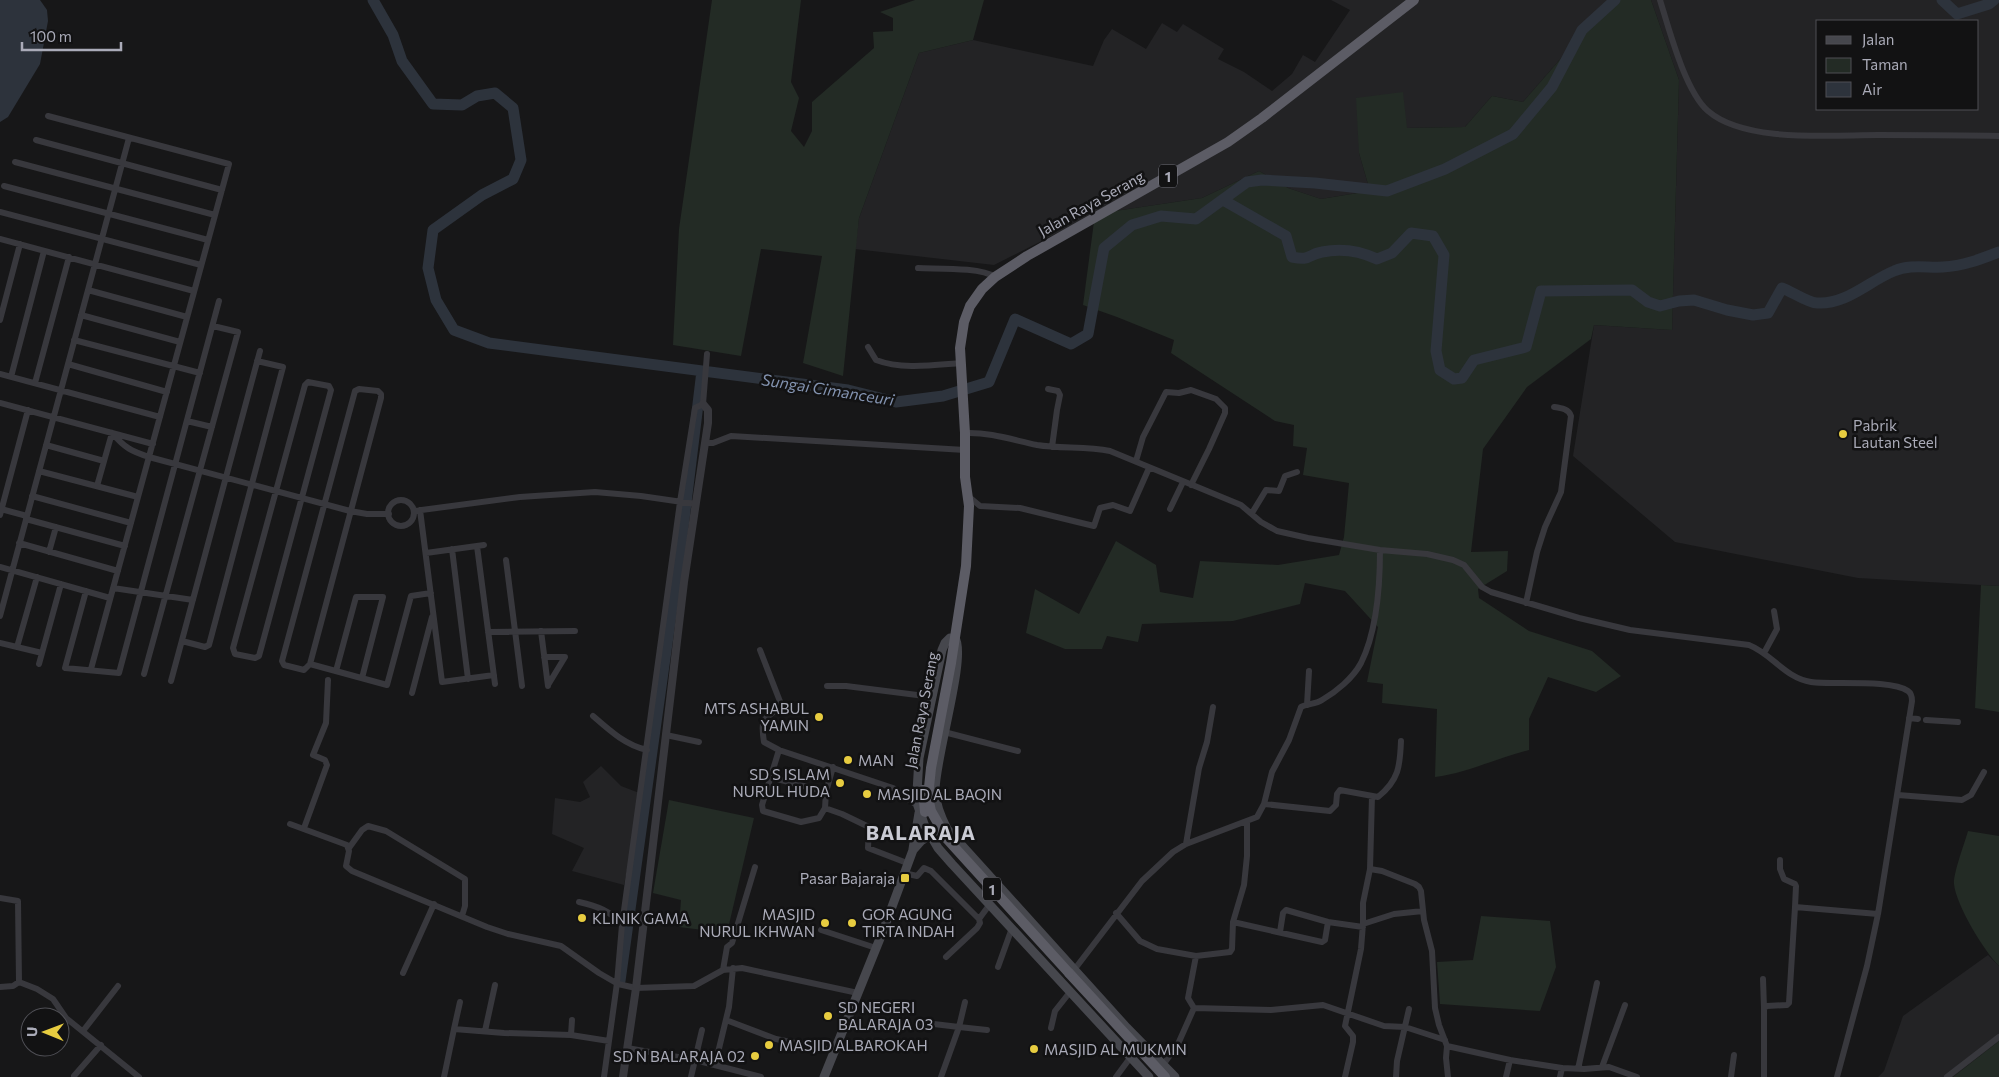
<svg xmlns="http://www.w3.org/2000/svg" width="1999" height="1077" font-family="Commissioner,sans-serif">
	<rect width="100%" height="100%" fill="#171718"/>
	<!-- built -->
	<path fill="#232325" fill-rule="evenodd" d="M1331,0H1612L1523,102L1492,96L1465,127L1407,128L1359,153L1370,191L1321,199L1288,188L1259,171L1202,198L1095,214L994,265L855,249L859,218L919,53L973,40L1093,66L1104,40L1112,29L1146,49L1162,23L1177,32L1183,24L1224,49L1218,59L1244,72L1272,91L1292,74L1303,55L1315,62L1350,10Z
		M1651,0H1999V586L1858,578L1675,542L1573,456L1594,325L1672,330L1679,80ZM1818,21H1978V109H1818Z
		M601,766L621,786L642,794L624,885L572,871L584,848L552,834L555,798L580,802L590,797L583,782Z
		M1988,955L1999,966V1041L1953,1077H1878L1884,1071L1903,1016Z"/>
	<!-- green -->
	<path fill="#232b25" d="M712,0H801L791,82L799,98L791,131L804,147L812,131V102L874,48L873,32L893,31V18L880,12L915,0H984L973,40L919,53L859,218L843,376L803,363L822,256L761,249L741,356L673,345L679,229Z
		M1612,0H1651L1679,80L1672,330L1594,325L1591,339L1527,387L1483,449L1471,552L1508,551L1507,571L1478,589L1479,598L1529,631L1592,651L1621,676L1596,692L1548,677L1529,719V750C1497,758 1467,773 1435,777L1437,709L1382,703L1383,684L1367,682L1378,627L1345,591L1305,583L1300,604L1233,621L1142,624L1138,642L1107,636L1102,649H1065L1026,633L1035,589L1079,614L1116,541L1156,565L1160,592L1193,598L1200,561L1278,565L1339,555L1344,537L1349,483L1303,475L1307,448L1293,446L1294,425L1275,421L1171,353L1174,340L1117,317L1083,305L1095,214L1202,198L1259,171L1288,188L1321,199L1370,191L1359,153L1356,98L1403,92L1407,128L1465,127L1492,96L1523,102Z
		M1981,585L1999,586V712L1975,708Z
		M669,800L754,818L727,933L679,927L681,900L653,893Z
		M1968,831L1999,836V966C1984,951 1956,905 1954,884C1953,874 1965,842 1968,831Z
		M1481,916L1550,921L1556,967L1540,1011L1440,1004L1437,962L1473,960Z
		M1999,1041V1077H1953Z"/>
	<!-- water -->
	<path fill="#2d333c" d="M0,0H40L47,10L48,21L40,64L8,117L0,122Z"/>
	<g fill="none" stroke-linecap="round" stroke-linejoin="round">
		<!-- river -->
		<path stroke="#2d333c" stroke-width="11" d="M373,0L393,35L402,61L433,104L462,105L477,96L495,93L513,108L521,160L513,179L482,195L433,230L428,268L436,300L454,330L489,343L848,390L896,402L943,396L989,382L1015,319L1071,344L1088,334L1104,248L1132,225L1161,216L1196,219L1247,182L1262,180L1315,183L1387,191L1445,169L1513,134L1552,87L1582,30L1615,0
			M1942,0L1957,14L1989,4L1994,0
			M1223,200L1286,236L1292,257C1311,261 1306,255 1322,252C1341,248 1360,251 1377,259L1392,253L1411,233L1433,236L1444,255L1436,351L1440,370L1454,379L1462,378L1474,360L1526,347L1541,291L1632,290L1648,302L1660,306L1679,301L1694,300L1727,310L1753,315L1768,313L1782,288C1791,291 1808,303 1817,303C1846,305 1869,281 1894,271C1910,264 1927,268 1943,267C1963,266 1981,259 1999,252
			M620,981L682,536L702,371"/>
		<!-- minor -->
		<path stroke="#38383d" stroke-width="6" d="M1660,0C1669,29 1685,91 1708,111C1745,143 1830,135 1878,135C1918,135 1959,135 1999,136
			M48,116L229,164L91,669
			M36,140L222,190
			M15,162L215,215
			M4,186L208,240
			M0,212L201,265
			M0,239L194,291
			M918,268C937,269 980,267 995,277
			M88,290L187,317
			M81,315L180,342
			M0,320L20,244
			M74,340L200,373
			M868,347L876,360C902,370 934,365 961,363
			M68,364L167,392
			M0,374L160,417
			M11,377L44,251
			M308,382L329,386L331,390L259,656L255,658L235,654L233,648L305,385Z
			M35,383L69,257
			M359,389L378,391L381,394V398L310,664L304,670L284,665L282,661L355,391Z
			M1048,389L1058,391L1060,395L1057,410L1052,447
			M0,403L153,444
			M187,421L212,427
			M112,433C125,448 131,451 149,457L350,511L367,514H389
			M965,433C990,432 1013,440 1037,445C1061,449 1086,446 1110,451L1241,505L1261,522L1277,531L1308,538L1380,550L1427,554L1453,560L1464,565L1482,587L1491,592L1579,618L1630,630L1749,645C1772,654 1785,678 1811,682C1833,685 1891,679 1908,691C1911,693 1912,697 1912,701L1878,914L1867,966L1837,1077
			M705,443H713L731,436L965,450
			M46,445L104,461
			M1136,461L1143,437L1166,392L1179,393L1191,390L1216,399L1225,408V413L1209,449L1191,485
			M39,471L138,497
			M97,486L112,433
			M32,496L131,523
			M968,496L980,506L1020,508L1094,526L1100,508L1113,505L1130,511L1149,468
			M388 513a13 13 0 1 1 26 0a13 13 0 1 1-26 0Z
			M1,509L27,516
			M1170,509L1183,482
			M420,510L442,682L494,675
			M414,511L520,497L595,492L641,496L696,504
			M1252,513L1266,490L1279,491L1285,476L1297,472
			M0,515L28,410
			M26,519L125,546
			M19,543L118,571
			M477,546L495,684
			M452,549L468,679
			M49,552L56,527
			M426,553L484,545
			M506,560L522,686
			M0,567L110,598
			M113,588L193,600
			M86,591L65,668L119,673L219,301
			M1526,603L1537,552L1545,527L1561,492L1571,416C1569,409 1561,408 1554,407
			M0,616L129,138
			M541,631L548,686
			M488,632L575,631
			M182,641L205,647L209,645L283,367L257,361
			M0,643L42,653
			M17,647L37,577
			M760,650L781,704C768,722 759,711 764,742L779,750L762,805L763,811L801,822L819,818L825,808L842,814L869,827L868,848L907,863
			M1764,653L1777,629L1774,611
			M544,657H565L548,685
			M39,664L61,584
			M310,664L387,685L411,596L431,593
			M336,671L356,597H383L362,678
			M144,674L238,332L213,326
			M171,681L260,351
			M827,686H846L933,697
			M412,693L432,617
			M1307,705L1309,671
			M593,716C609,730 625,745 647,750
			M1909,718L1918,719
			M1926,720L1958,722
			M944,732L1018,751
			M666,735L699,742
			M779,750L893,788L918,806
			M770,777L826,792
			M1898,795L1962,800L1971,795L1984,772
			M1372,796L1370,869L1382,871L1415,884L1419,887L1421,891L1424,920L1432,951L1435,1008L1439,1025L1447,1046L1446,1058L1448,1077
			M1264,804L1330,811L1336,805L1337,794L1340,790L1378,797C1399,780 1400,766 1401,741
			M825,808L826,792L833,767
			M290,824L347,845L349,851L346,866L352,871L487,927L508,934L561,946L599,973L618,984L636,988L694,986L723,970L742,968L858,993
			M304,828L327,765L325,760L313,755L326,723L328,680
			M1186,844L1199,768L1207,742L1213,707
			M349,848L362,830L368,826L386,831L465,879V906L462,916
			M1780,860V869L1784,879L1795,884L1796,886L1795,907
			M904,873L917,876L924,868L931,871L979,919
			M0,898L18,901L19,982L13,986L0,987
			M579,902C597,906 611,911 622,925
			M1116,913L1140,941L1157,949L1196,956L1188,998L1194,1008L1271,1010L1323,1005L1384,1026L1405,1027L1445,1040
			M1233,922L1322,942L1325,940L1328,922
			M1363,924L1394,914L1423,911
			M821,930L876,948
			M1280,932L1283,913L1286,910L1328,922L1363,927
			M1196,956L1230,952L1232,949L1233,922L1244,885L1247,856V822
			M946,957L977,928L980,923L979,919L990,904
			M998,967L1012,928
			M723,970L727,947L732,943L755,867
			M1074,970L1142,881L1173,852L1186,844L1257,817L1264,804L1272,772L1289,740L1301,707C1307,704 1316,704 1322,700C1336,692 1353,678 1361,663C1377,631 1380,585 1380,550
			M403,973L434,904
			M1763,979L1764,1008
			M19,982L37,989L53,999L66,1018L139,1077
			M460,1002L454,1029L504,1033L571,1035L609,1041
			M726,1020L776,1039L834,1051
			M917,1022L959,1027L965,1002
			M1051,1028L1055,1011L1070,992
			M83,1031L118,986
			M485,1031L495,985
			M571,1035L572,1020
			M1447,1046L1510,1060L1562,1068L1584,1069L1609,1067L1637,1077
			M627,1048L695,1060L761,1077
			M715,1065L729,1007L733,968
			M1163,1065L1178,1044L1194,1008
			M1602,1067L1625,1005
			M1578,1069L1597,983
			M74,1076L101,1045
			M444,1077L454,1029
			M604,1077L617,983L622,925L680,502L695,408L703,404L707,354
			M691,1077L702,1030
			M941,1077L959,1027L987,1030
			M1116,1077L1130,1058
			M1345,1077L1353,1042V1036L1345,1026L1361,949L1363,924V903L1370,869
			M1396,1077L1397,1061L1409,1009
			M1506,1077L1510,1060
			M1560,1077L1562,1068
			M1731,1077L1734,1055
			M1764,1077V1008L1767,1006L1787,1005L1789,1003L1795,907L1878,914
			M1947,1077L1999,1037"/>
		<!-- tertiary -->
		<path stroke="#38383d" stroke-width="8" d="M623,1077L636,988L684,582L708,423V410L703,404"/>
		<!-- secondary -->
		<path stroke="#46474d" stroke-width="9" d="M950,638L945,643L942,650L919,758L917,792L918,806L924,824L938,848L952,864L1149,1077
			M955,638C967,656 934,761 935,792C936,806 941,817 947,829L1127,1028L1175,1077
			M913,849L919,813
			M824,1077L883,931L913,850L921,841L935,832"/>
		<!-- trunk -->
		<path stroke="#5c5c65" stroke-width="10" d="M923,790L925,812
			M928,797L931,768L951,663L966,566L969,506L965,477V433L960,348L964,322L970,306L982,289L995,277L1027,256L1228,142L1262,118L1414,0
			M1069,973L1165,1077"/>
		<!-- trunk-bridge -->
		<path stroke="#5c5c65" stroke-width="10" d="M928,797L931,811L947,839L1069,973"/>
	</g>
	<!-- markers -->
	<g fill="#e7cc40" stroke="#121213" stroke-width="2">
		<circle cx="1843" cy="434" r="5"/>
		<circle cx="819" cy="717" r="5"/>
		<circle cx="848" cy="760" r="5"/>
		<circle cx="840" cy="783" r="5"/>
		<circle cx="867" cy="794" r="5"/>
		<rect x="900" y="873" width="10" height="10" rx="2.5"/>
		<circle cx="582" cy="918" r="5"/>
		<circle cx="825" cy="923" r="5"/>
		<circle cx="852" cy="923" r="5"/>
		<circle cx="828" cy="1016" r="5"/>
		<circle cx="769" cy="1045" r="5"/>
		<circle cx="1034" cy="1049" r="5"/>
		<circle cx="755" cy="1056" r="5"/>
	</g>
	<g text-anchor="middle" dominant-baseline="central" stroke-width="5" stroke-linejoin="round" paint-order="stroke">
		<!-- shield labels -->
		<g fill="#121213" stroke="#7c7d86" stroke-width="1">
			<rect x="1159" y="164.5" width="18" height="23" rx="4"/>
			<rect x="983" y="877.5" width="18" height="23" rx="4"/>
		</g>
		<g font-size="14" font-weight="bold" fill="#aaabb8">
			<text x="1168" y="176">1</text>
			<text x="992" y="889">1</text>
		</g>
		<!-- street labels -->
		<g font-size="15" fill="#aaabb8" stroke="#121213">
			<text transform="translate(1091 203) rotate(-29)">Jalan Raya Serang</text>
			<text transform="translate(921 710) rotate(-79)">Jalan Raya Serang</text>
		</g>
		<!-- poi labels -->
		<g font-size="15" fill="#aaabb8" stroke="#121213" text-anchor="start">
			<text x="1853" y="425">Pabrik<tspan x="1853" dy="17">Lautan Steel</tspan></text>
			<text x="809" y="708" text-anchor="end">MTS ASHABUL<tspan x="809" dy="17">YAMIN</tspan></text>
			<text x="858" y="760">MAN</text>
			<text x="830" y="774" text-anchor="end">SD S ISLAM<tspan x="830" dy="17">NURUL HUDA</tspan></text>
			<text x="877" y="794">MASJID AL BAQIN</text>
			<text x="895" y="878" text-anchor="end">Pasar Bajaraja</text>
			<text x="815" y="914" text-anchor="end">MASJID<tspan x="815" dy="17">NURUL IKHWAN</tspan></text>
			<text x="862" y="914">GOR AGUNG<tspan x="862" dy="17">TIRTA INDAH</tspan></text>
			<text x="592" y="918">KLINIK GAMA</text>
			<text x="838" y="1007">SD NEGERI<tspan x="838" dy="17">BALARAJA 03</tspan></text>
			<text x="779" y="1045">MASJID ALBAROKAH</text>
			<text x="1044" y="1049">MASJID AL MUKMIN</text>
			<text x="745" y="1056" text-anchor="end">SD N BALARAJA 02</text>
		</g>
		<!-- water labels -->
		<g font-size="16" font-style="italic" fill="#8393b0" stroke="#121213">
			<text transform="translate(828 389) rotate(9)">Sungai Cimanceuri</text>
		</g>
		<!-- district labels -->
		<g font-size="20" font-weight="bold" letter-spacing="1" fill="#cacbd4" stroke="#121213">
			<text x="921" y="832">BALARAJA</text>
		</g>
	</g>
	<!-- legend -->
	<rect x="1816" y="20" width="162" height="90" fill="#121213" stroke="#4f4f55"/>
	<rect x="1826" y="36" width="25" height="8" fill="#46474d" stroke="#4f4f55"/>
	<text x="1862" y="45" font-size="15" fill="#aaabb8">Jalan</text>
	<rect x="1826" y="58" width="25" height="15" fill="#232b25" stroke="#4f4f55"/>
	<text x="1862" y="70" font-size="15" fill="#aaabb8">Taman</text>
	<rect x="1826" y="82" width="25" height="15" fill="#2d333c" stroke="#4f4f55"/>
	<text x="1862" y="95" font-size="15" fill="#aaabb8">Air</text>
	<!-- north arrow -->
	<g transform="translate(45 1032) rotate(271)"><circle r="24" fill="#121213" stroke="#4f4f55"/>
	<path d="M0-4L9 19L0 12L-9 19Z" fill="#e7cc40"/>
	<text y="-8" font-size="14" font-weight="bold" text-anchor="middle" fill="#aaabb8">U</text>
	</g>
	<!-- scale -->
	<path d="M22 42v8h99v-8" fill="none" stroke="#aaabb8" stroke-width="2.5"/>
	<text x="30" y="42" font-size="15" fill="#aaabb8" stroke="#121213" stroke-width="4" paint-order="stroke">100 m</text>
</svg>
